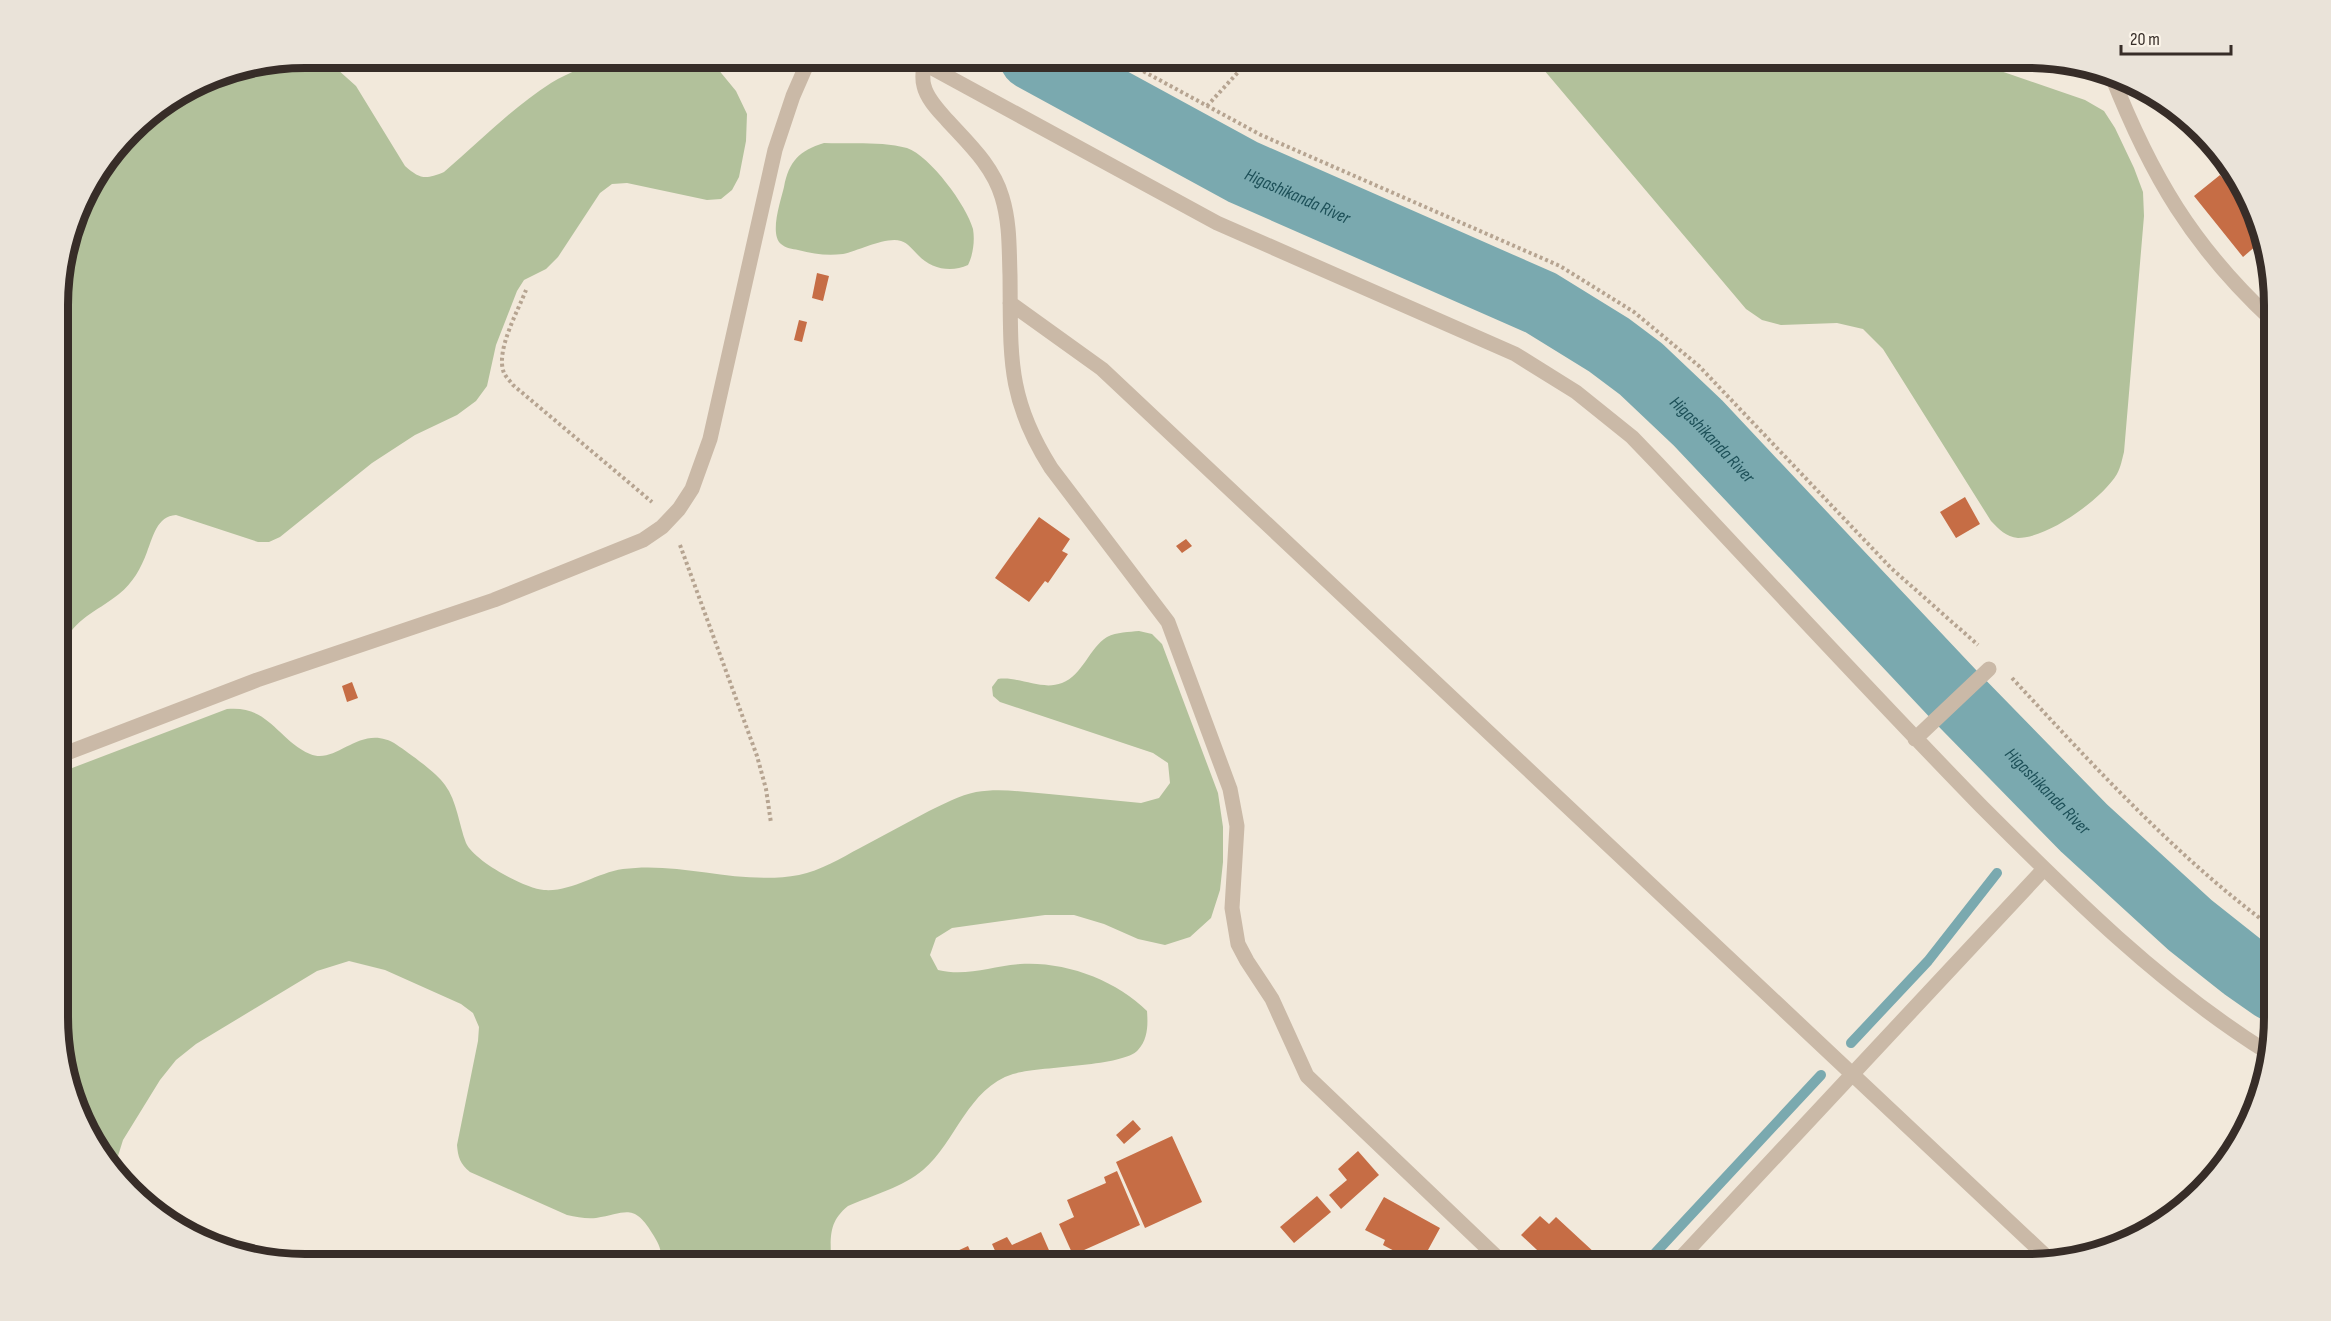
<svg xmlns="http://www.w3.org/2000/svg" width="2331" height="1321" font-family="'Sofia Sans Condensed',sans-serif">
	<rect width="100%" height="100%" fill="#f2e9db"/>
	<!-- green -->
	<path fill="#b2c19b" d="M610,57H708L736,91L747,114L746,141L739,177L732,190L721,199L707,200L627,183L612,184L600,193L558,257L546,269L524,280L517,291L496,345L487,386L476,401L457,415L415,435L372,463L280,537L269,542H258L176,515C157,516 153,537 147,552C141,568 133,583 119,594C102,608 77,618 67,638C61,650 61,662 59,674V273L83,195L141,119L210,76L293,59L314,61L337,69L356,86L405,166C420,179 425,180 444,172C479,142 512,108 551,83C569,72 590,65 610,57Z
		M1533,57H1960L2085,100L2104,111L2115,128L2134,168L2143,192L2144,216L2124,452C2122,459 2121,467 2117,474C2102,499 2048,538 2018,538C2006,537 1999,529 1991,521L1883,349L1863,329L1837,323L1781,325L1762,320L1746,309Z
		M824,143C851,144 882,141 907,148C930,156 967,206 973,229C975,241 973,255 968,265C951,273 931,269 918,255C913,250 908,243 901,241C887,236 858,251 843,254C827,256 814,254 798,250C793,249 785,248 781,244C769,234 781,200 784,187C789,161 799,151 824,143Z
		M1139,631L1152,634L1162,644L1218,793L1223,827V862L1220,890L1211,918L1190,937L1165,945L1138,939L1104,924L1074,915H1045L952,928L936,938L930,955L938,970C967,977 992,966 1020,964C1065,961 1116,980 1147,1011C1148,1025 1148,1039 1138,1050C1123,1067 1038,1066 1013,1074C968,1088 956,1142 923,1170C903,1187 873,1195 848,1206C827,1223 831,1239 831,1264H660C663,1251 659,1244 652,1233C633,1202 625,1214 596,1218C586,1219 577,1217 567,1215L470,1172C460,1164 458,1157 457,1145L478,1041L479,1027L473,1013L461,1004L385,970L349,961L317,971L196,1044L176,1060L160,1080L123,1140L118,1156L123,1176L99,1154L59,1048V773L227,709C269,705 277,739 310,754C337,766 361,721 397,745C409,753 438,774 445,785C457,801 459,825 466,843C474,861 524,888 544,890C572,892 596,873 623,869C681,861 741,886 799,875C820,871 841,858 860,848C883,836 906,823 929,811C944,804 960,795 976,792C1000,788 1025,792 1049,794C1080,797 1110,800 1141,803L1159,798L1170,783L1168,763L1153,753L1000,702L993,696L992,687L998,679C1019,676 1041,691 1062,683C1083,675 1089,648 1107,637C1117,632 1129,632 1139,631Z"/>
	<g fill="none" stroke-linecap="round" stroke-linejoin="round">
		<!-- stream -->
		<path stroke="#7aa9af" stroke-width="10" d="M1851,1043L1928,961L1997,873
			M1645,1264L1821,1075"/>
		<!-- river -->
		<path stroke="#7aa9af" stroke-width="66" id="s1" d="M1032,57L1243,172L1541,303L1609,345L1641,369L1698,423L1957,698L2084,828L2190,925L2243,967L2273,988"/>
	</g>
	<!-- building -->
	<path fill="#c66d45" d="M2220,175L2261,225L2264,239L2243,257L2194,196Z
		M817,273L829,276L823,301L812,298Z
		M799,320L807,322L802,342L794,340Z
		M1965,497L1980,524L1956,538L1940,512Z
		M1039,517L1070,539L1062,551L1068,554L1048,583L1045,581L1029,602L995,578Z
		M1186,539L1192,546L1182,553L1176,546Z
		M352,682L358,698L347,702L342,686Z
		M1133,1120L1141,1129L1124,1144L1116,1135Z
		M1172,1136L1202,1202L1145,1228L1116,1162Z
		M1358,1151L1379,1175L1341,1209L1329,1195L1347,1180L1338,1169Z
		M1117,1171L1140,1225L1073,1255L1059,1224L1074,1217L1067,1200L1106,1183L1104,1177Z
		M1317,1196L1331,1212L1294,1243L1280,1227Z
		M1384,1197L1440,1228L1422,1261L1404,1251L1402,1255L1383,1245L1385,1240L1365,1230Z
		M1540,1216L1549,1224L1556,1217L1596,1254L1587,1264H1577L1564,1251L1552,1264L1521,1235Z
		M1041,1232L1055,1264H1001L992,1244L1007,1237L1012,1245Z
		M968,1246L976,1264H942L940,1259Z
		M926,1250L931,1260L920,1264L917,1255Z
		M1365,1251L1391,1260L1390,1264H1332L1336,1254L1362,1262Z
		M1185,1254L1188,1264H1162L1161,1261Z"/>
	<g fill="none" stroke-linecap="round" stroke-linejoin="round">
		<!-- path -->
		<path stroke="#b6a491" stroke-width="4" stroke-dasharray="3 3" stroke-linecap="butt" d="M366,57L507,69L547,65L573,57
			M1117,57L1261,135L1560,266L1634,312L1699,366L1891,568L1978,645
			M1207,106L1252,57
			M526,290C518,311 495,351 504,373C506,377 510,381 513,385L652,502
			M680,545L757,756L766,789L771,823
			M2012,678C2094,766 2176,857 2273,928"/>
		<!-- street -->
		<path stroke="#cab9a7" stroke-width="15" d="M912,57L1217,223L1515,354L1576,392L1632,437L1657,463C1765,578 1872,694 1982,807C2071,896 2160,985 2267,1052
			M924,63C923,70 922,80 924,86C927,99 939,111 947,120C969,144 993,166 1002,197C1010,223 1009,249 1010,275C1011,355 1006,397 1051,468L1168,622L1230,789L1237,826L1232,908L1238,944L1247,961L1272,999L1307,1076L1504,1264
			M2111,74C2151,176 2193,247 2273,321
			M1010,303L1102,369L2051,1261
			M1915,739L1989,669
			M59,756L257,680L494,600L643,540L662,527L679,509L692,489L710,439L775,150L793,96L810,57
			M1675,1264L2044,869"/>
	</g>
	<g text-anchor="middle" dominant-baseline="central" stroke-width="4.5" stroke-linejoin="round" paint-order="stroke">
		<!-- water labels -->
		<g font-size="18" font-style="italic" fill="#1d5058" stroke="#faf3e8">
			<text stroke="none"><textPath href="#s1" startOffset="300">Higashikanda River</textPath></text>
			<text stroke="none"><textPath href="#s1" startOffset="786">Higashikanda River</textPath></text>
			<text stroke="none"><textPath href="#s1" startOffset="1272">Higashikanda River</textPath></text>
		</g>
	</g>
	<!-- crop -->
	<path d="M0 0H2331V1321H0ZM305 68H2027A237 237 0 0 1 2264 305V1017A237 237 0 0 1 2027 1254H305A237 237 0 0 1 68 1017V305A237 237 0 0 1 305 68Z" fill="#eae3d9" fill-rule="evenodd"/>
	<path fill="none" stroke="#372d28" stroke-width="8" d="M305 68H2027A237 237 0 0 1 2264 305V1017A237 237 0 0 1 2027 1254H305A237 237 0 0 1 68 1017V305A237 237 0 0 1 305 68Z"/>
	<!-- scale -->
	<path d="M2121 45v9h110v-9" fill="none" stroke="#372d28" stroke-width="3"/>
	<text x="2130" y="45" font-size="18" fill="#372d28" stroke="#faf3e8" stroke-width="4.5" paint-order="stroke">20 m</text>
</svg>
